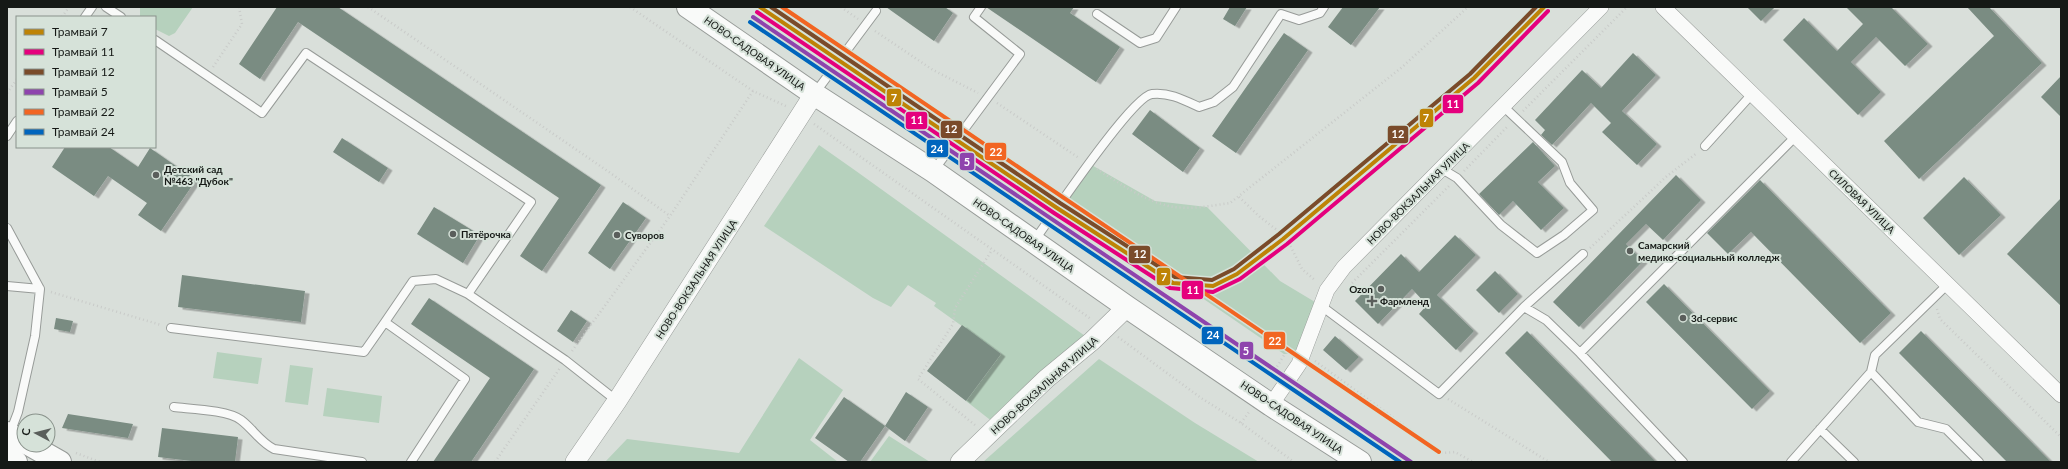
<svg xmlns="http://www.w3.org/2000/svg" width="2068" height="469" font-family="Lato,sans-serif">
	<defs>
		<filter id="shadow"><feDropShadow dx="4.5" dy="2.5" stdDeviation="0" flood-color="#0004"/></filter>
	</defs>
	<rect width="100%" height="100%" fill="#d9dfda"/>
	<!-- green -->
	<path fill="#b6d1bd" d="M140,7H193L175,33L169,36L155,29V17H140Z
		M819,145L856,171L1092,341L998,426L966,401L1001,354L934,306L936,303L908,285L891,307L873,298L764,226Z
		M1088,163L1155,201L1207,207L1280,281L1320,305L1303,353L1284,354L1062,202Z
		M217,352L262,358L258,384L213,378Z
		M799,358L843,390L810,440L838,462H605L627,439L739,453Z
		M1099,359L1195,423L1259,462H983Z
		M290,365L313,368L308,405L285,402Z
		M327,388L382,396L379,423L323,416Z
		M889,436L930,462H870Z"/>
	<!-- building -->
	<path fill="#7a8c82" filter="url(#shadow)" d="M277,7H338L601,185L542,271L520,256L559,198L298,22L260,79L239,64Z
		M886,7H945L953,13L934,41Z
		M986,7H1074L1070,13L1120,47L1096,82Z
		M1230,7H1247L1235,26L1223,19Z
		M1343,7H1380L1351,45L1328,27Z
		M1747,7H1775L1761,21Z
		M1846,7H1891L1928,44L1905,66L1876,37L1851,62L1881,92L1858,115L1783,40L1804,18L1837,51L1863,24Z
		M1967,7H1989L2042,63L1919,179L1884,141L1994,36Z
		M1284,33L1308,50L1236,153L1212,136Z
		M1633,53L1656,75L1622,111L1657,144L1637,165L1602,132L1611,123L1591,103L1552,145L1541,135L1545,130L1535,120L1582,70L1601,88Z
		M2061,76V117L2041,97Z
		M1150,110L1200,148L1183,172L1132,134Z
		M342,138L388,168L379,182L333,152Z
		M1533,142L1555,166L1538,182L1564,208L1541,230L1513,201L1499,215L1479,194Z
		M65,147H109L138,167L150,148L196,180L161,231L138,215L147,203L108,176L94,196L52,167Z
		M1676,175L1701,200L1663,240L1646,224L1626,244L1643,261L1579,327L1553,302Z
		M1964,177L2001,215L1959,255L1923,218Z
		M1760,180L1891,313L1860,343L1751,232L1728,254L1707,233Z
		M2061,198V306L2007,254Z
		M623,202L646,218L610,269L588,253Z
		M434,207L480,235L463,263L417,234Z
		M1455,235L1476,255L1437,295L1474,331L1456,350L1419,314L1427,305L1412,289L1378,324L1355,301L1401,254L1419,272Z
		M1495,271L1518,294L1499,313L1476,290Z
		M182,275L305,291L301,322L178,307Z
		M1664,284L1770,391L1752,409L1646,302Z
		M429,298L534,369L471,462H433L490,378L411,324Z
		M571,310L587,321L573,342L557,331Z
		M56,318L73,321L70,332L54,329Z
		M962,325L1001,354L966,401L927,371Z
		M1527,331L1656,462H1612L1505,353Z
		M1921,331L2051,462H2007L1899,353Z
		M1335,336L1359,357L1346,370L1323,350Z
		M906,392L928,407L905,441L885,426Z
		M844,397L885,426L860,462H849L815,438Z
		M68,414L133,424L128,438L62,428Z
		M162,428L238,437L235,462H200L158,457Z"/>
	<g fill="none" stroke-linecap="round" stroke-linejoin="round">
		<!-- service casing -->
		<g stroke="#979b98" stroke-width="10">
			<path id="service" d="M106,7L121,17
				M1097,14L1140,43L1156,38L1176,7
				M85,17L92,7
				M155,40L262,113L306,53L531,202L468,294
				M815,93L876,11
				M7,136L17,121
				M1705,146L1752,94
				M1442,169L1457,178L1501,225L1537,253L1564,235L1593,210L1570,183L1562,162L1504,107
				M934,170L1020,54L974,17L981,7
				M7,228L40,289L35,336L18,412L10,433
				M1034,241C1050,219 1132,96 1152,94C1169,92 1184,100 1199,107L1214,102L1233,87L1281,14L1299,20L1320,13L1324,7
				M1947,285L1875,355L1871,372L1918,422L1946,429L1979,462
				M7,286L40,289
				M1320,305L1439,394L1524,307L1546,320L1580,353L1683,462
				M1524,307L1583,254
				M171,328L364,352L385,322
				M1580,353L1795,137
				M174,407C191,409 228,410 241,420C253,429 260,442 274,449L362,462
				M1820,429L1854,462
				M411,462L465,379L385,322L413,281L436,279L468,294L565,360L617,401
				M1791,462L1871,372"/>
		</g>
		<!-- minor casing -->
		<g stroke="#979b98" stroke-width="16">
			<path id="minor" d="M1663,7L2061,395
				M1271,405L1299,364L1327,290L1344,267L1601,7"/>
		</g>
		<!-- tertiary casing -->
		<g stroke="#979b98" stroke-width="20">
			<path id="tertiary" d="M575,462L617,401L814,94
				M960,462L1046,379L1092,341L1127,307"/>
		</g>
		<!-- secondary casing -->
		<g stroke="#979b98" stroke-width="24">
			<path id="secondary" d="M7,433L24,442
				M30,445L60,462
				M7,457L16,462"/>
		</g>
		<!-- primary casing -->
		<g stroke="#979b98" stroke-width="24">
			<path id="primary" d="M688,7L814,94L933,171L1127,307L1271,405L1360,462"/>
		</g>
		<!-- path -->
		<path stroke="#c9cbc9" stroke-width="2.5" stroke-dasharray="1 3" stroke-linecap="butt" d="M368,7L609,172L670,216
			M630,7L753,91L788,107
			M841,7L858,19
			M62,17L69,7
			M875,31L933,70L978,93
			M213,67L242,24L239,7
			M7,93L17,79
			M997,103L1079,158
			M1523,111L1627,7
			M814,124L1091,319
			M1097,169C1119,183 1140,198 1165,205C1185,211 1210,206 1230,203L1401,68L1468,7
			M1464,171L1508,126
			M1239,197L1260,217L1286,237L1302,269L1316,281
			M1590,248L1667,176L1697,153
			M1352,283L1449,186
			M51,292L161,325
			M1937,309L1940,319L2061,437
			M1118,337L1201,398L1241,423L1294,462
			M572,351L670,216L753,91
			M1315,361L1442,453L1455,452L1473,462
			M1275,370L1289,347
			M1448,399L1549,462
			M29,416L35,419V421
			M1241,423L1249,412
			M975,425L918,379L953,324L955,308L992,250
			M76,453L100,462
			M495,462L560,368"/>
		<!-- service -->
		<use href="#service" stroke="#f9faf9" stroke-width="8"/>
		<!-- minor -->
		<use href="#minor" stroke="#f9faf9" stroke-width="15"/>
		<!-- tertiary -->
		<use href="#tertiary" stroke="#f9faf9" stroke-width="19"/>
		<!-- secondary -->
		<use href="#secondary" stroke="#f9faf9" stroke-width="22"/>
		<!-- primary -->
		<use href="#primary" stroke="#f9faf9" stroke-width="22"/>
		<!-- tram-1 casing -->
		<g stroke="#d6e2d9" stroke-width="7">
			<path id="tram-1" d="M760,7L1057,208L1173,283L1213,286L1237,274L1283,239L1474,78L1544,7"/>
		</g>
		<!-- tram-2 casing -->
		<g stroke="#d6e2d9" stroke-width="7">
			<path id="tram-2" d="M757,12L1054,213L1170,288L1213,292L1240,279L1287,244L1478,83L1548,11"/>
		</g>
		<!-- tram-3 casing -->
		<g stroke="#d6e2d9" stroke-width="7">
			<path id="tram-3" d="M771,7L1060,203L1175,277L1212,280L1234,269L1279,234L1470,74L1536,7"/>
		</g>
		<!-- tram-4 casing -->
		<g stroke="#d6e2d9" stroke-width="7">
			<path id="tram-4" d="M753,17L1411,462"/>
		</g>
		<!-- tram-5 casing -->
		<g stroke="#d6e2d9" stroke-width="7">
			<path id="tram-5" d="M782,7L1439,452"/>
		</g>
		<!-- tram-6 casing -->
		<g stroke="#d6e2d9" stroke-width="7">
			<path id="tram-6" d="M750,22L1400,462"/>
		</g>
		<!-- tram-1 -->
		<use href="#tram-1" stroke="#be8306" stroke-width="4"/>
		<!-- tram-2 -->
		<use href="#tram-2" stroke="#e5007d" stroke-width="4"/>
		<!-- tram-3 -->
		<use href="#tram-3" stroke="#7a4b2a" stroke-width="4"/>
		<!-- tram-4 -->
		<use href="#tram-4" stroke="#8e44ad" stroke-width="4"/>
		<!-- tram-5 -->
		<use href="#tram-5" stroke="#f26522" stroke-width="4"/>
		<!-- tram-6 -->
		<use href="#tram-6" stroke="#0065bd" stroke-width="4"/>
	</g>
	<!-- markers -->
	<g fill="#5a5e5b" stroke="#d6e2d9" stroke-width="1.5">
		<circle cx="156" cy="175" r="4"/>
		<circle cx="453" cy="234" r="4"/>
		<circle cx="617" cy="235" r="4"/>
		<circle cx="1630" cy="251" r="4"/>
		<circle cx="1381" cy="289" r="4"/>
		<path d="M1370 295h4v4h4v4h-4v4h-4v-4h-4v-4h4z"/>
		<circle cx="1683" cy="318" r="4"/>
	</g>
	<g text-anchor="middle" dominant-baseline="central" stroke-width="4" stroke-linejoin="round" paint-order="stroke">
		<!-- street labels -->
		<g font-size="10" fill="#151916" stroke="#d6e2d9">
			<text transform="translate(755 53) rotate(35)">НОВО-САДОВАЯ УЛИЦА</text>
			<text transform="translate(1418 193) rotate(-45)">НОВО-ВОКЗАЛЬНАЯ УЛИЦА</text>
			<text transform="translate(1862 201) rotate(44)">СИЛОВАЯ УЛИЦА</text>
			<text transform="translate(1024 235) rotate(35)">НОВО-САДОВАЯ УЛИЦА</text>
			<text transform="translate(696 279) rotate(-57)">НОВО-ВОКЗАЛЬНАЯ УЛИЦА</text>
			<text transform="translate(1044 385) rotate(-42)">НОВО-ВОКЗАЛЬНАЯ УЛИЦА</text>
			<text transform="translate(1292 417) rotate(34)">НОВО-САДОВАЯ УЛИЦА</text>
		</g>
		<!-- poi labels -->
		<g font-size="10" font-weight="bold" fill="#151916" stroke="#d6e2d9" text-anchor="start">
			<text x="164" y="169">Детский сад<tspan x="164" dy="12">№463 "Дубок"</tspan></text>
			<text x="461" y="234">Пятёрочка</text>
			<text x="625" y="235">Суворов</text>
			<text x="1638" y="245">Самарский<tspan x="1638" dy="12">медико-социальный колледж</tspan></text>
			<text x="1373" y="289" text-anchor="end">Ozon</text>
			<text x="1380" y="301">Фармленд</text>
			<text x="1691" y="318">3d-сервис</text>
		</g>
	</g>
	<g stroke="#d6e2d9" stroke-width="1.5">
		<rect x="886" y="88" width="16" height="19" rx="4" fill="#be8306"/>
		<rect x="1442" y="94" width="22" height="20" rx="4" fill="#e5007d"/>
		<rect x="1419" y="108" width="15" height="20" rx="4" fill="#be8306"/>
		<rect x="905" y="111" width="23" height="19" rx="4" fill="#e5007d"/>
		<rect x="940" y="120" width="23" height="19" rx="4" fill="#7a4b2a"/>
		<rect x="1387" y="125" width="22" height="19" rx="4" fill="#7a4b2a"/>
		<rect x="926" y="139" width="23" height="19" rx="4" fill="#0065bd"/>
		<rect x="984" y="142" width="23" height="19" rx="4" fill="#f26522"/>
		<rect x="959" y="152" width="16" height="19" rx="4" fill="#8e44ad"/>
		<rect x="1128" y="245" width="23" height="19" rx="4" fill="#7a4b2a"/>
		<rect x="1156" y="267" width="15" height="19" rx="4" fill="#be8306"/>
		<rect x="1181" y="280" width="23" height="20" rx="4" fill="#e5007d"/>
		<rect x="1201" y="326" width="23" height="19" rx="4" fill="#0065bd"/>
		<rect x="1263" y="331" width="23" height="19" rx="4" fill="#f26522"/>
		<rect x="1239" y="341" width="15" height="19" rx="4" fill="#8e44ad"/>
	</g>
	<g font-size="11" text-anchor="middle" font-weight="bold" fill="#fff">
		<text x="894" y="102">7</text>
		<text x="1453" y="108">11</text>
		<text x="1426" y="122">7</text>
		<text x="917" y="124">11</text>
		<text x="951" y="133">12</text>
		<text x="1398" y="138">12</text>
		<text x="937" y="153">24</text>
		<text x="996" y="156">22</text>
		<text x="967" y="166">5</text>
		<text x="1140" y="258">12</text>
		<text x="1164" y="281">7</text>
		<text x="1193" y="294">11</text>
		<text x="1213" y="339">24</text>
		<text x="1275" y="345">22</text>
		<text x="1246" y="355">5</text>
	</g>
	<!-- border -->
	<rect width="2068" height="469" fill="none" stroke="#151916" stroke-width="16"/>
	<!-- legend -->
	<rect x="16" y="16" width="140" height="132" fill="#d6e2d9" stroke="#89928b"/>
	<rect x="24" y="29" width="20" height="6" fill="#be8306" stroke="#89928b"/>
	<text x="52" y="36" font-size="12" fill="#151916">Трамвай 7</text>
	<rect x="24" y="49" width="20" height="6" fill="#e5007d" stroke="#89928b"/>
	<text x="52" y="56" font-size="12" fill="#151916">Трамвай 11</text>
	<rect x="24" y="69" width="20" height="6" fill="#7a4b2a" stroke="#89928b"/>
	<text x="52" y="76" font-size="12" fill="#151916">Трамвай 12</text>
	<rect x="24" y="89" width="20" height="6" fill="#8e44ad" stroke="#89928b"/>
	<text x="52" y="96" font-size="12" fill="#151916">Трамвай 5</text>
	<rect x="24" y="109" width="20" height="6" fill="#f26522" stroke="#89928b"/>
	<text x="52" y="116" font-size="12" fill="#151916">Трамвай 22</text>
	<rect x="24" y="129" width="20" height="6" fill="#0065bd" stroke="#89928b"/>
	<text x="52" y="136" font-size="12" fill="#151916">Трамвай 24</text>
	<!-- north arrow -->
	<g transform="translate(36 433) rotate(277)"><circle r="19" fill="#d6e2d9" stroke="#89928b"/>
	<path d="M0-3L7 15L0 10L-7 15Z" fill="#5a5e5b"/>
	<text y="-6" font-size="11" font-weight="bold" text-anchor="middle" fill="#151916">С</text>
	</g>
</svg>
